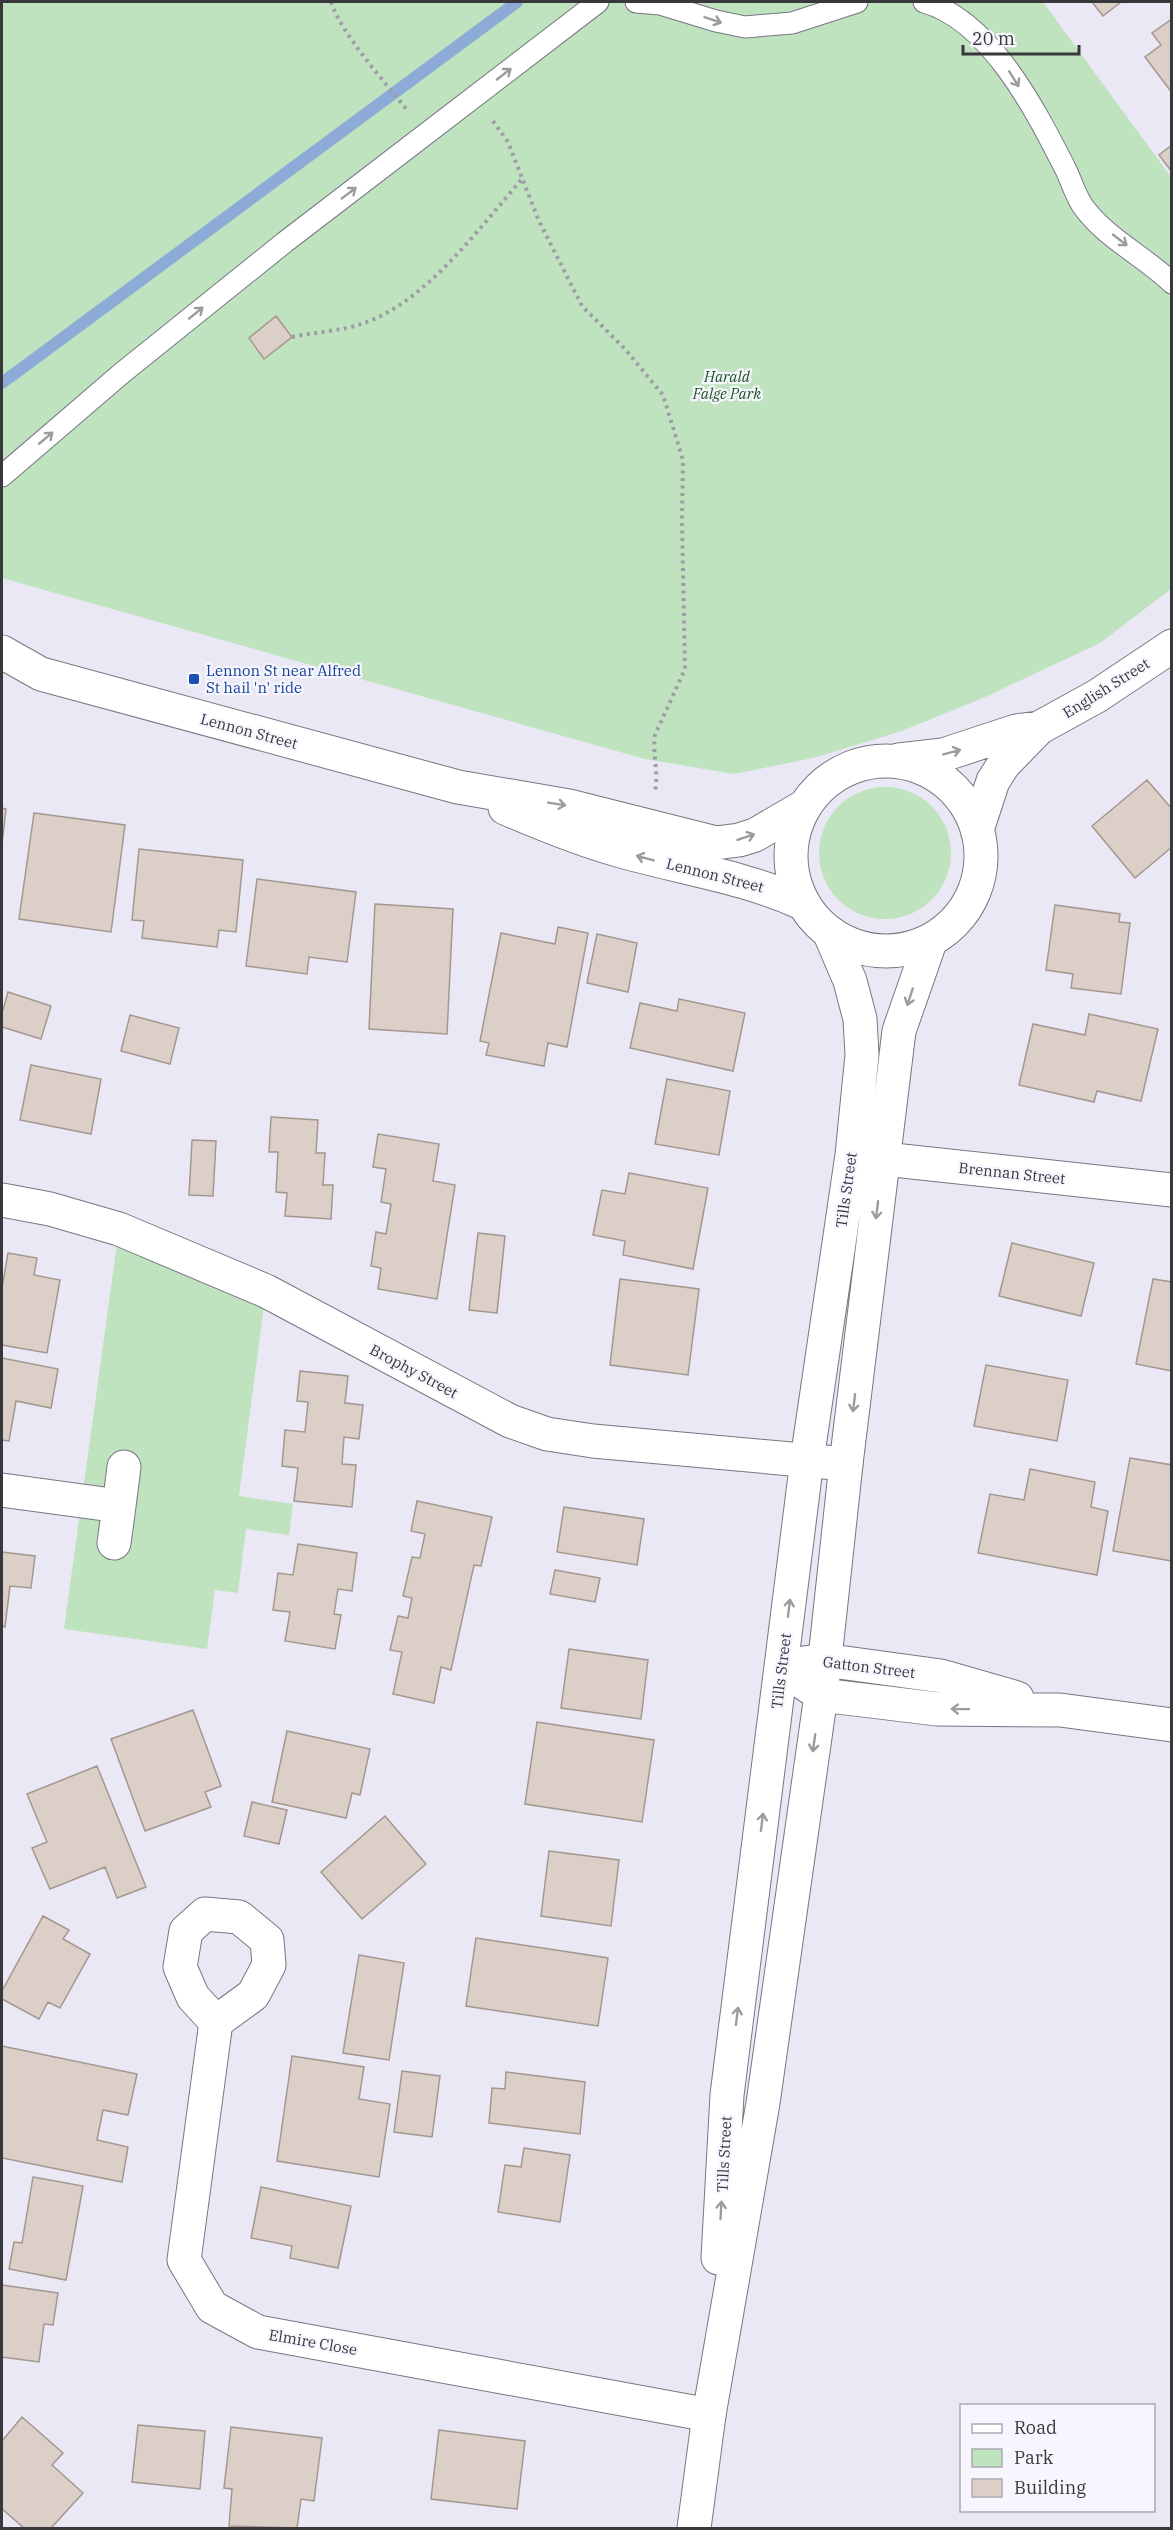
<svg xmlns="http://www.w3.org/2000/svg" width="1173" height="2530" font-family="'IBM Plex Serif',serif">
	<rect width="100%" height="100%" fill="#eae8f5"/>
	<!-- green -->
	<path fill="#bfe2bf" d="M2,2H1043L1171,177V589L1100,643L983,698L899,732L813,758L734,774L645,759L2,578Z
		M819 853a66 66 0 1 1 132 0a66 66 0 1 1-132 0Z
		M119,1229L266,1291L239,1496L293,1504L289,1535L246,1529L238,1593L215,1590L207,1649L64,1629Z"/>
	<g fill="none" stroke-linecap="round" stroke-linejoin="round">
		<!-- stream -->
		<path stroke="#8cabd7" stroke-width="12" d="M2,383L517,2"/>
	</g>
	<!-- building -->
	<path fill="#dccfc7" stroke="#a39790" stroke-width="1.5" d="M1092,2H1121L1103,16Z
		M1172,19V93L1145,57L1161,45L1152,33Z
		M1172,145V172L1159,155Z
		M276,316L292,337L264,359L249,338Z
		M1147,780L1172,809V847L1135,878L1092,826Z
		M2,808L6,809L2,844Z
		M34,813L125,825L111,932L19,919Z
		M139,849L243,860L236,932L219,930L217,947L142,938L144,921L132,920Z
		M257,879L356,892L347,962L309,957L307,974L246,966Z
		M375,904L453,909L447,1034L369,1029Z
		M1055,905L1120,914L1119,922L1130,923L1121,994L1071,988L1073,974L1046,970Z
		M558,927L588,933L567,1047L548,1043L544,1066L486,1055L489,1043L480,1041L501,933L555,944Z
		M597,934L637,943L628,992L587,983Z
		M8,992L51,1006L41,1039L2,1027V1013Z
		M679,999L745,1013L733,1071L630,1048L640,1003L677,1011Z
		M1089,1014L1158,1029L1141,1101L1097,1091L1094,1102L1019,1085L1033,1024L1085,1035Z
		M130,1015L179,1028L170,1064L121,1051Z
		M31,1065L101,1079L91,1134L20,1120Z
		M667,1079L730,1091L719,1155L655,1144Z
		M271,1117L318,1120L316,1153H325L323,1185H333L331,1219L285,1216L287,1193L276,1192L278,1152H269Z
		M378,1134L439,1144L433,1181L455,1185L437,1299L378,1289L381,1268L371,1266L376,1232L386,1234L391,1204L381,1202L386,1169L373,1167Z
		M192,1140L216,1141L213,1196L189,1195Z
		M629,1173L708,1188L693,1269L623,1255L625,1241L593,1235L602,1190L625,1194Z
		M478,1233L505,1236L497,1313L469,1310Z
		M1012,1243L1094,1263L1081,1316L999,1296Z
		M8,1253L37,1258L34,1275L60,1280L47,1353L2,1345V1288Z
		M620,1279L699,1289L688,1375L610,1365Z
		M1153,1279L1172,1282V1371L1136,1364Z
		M2,1358L58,1369L51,1408L16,1401L9,1441L2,1440Z
		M986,1365L1068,1380L1057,1441L974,1426Z
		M300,1371L348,1376L345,1403L363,1405L359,1439L344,1437L342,1464L356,1465L352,1507L294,1501L298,1468L282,1466L285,1430L305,1432L308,1402L297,1401Z
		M1130,1458L1172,1465V1561L1113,1551Z
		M1030,1469L1095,1482L1091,1507L1108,1511L1097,1575L978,1553L990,1494L1024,1500Z
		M417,1501L492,1517L481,1566L474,1565L451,1670L441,1667L434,1703L393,1694L402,1652L390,1650L398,1616L408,1618L412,1598L403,1596L412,1557L420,1558L425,1534L411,1531Z
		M564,1507L644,1519L637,1565L557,1552Z
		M298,1544L357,1553L352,1591L338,1589L334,1614L341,1615L335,1649L285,1641L290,1612L273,1610L278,1573L293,1575Z
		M2,1552L35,1556L31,1588L10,1586L5,1627L2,1626Z
		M555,1570L600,1578L595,1602L550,1594Z
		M569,1649L648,1660L641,1719L561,1708Z
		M193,1710L221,1786L205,1792L211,1807L145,1831L111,1739Z
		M537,1722L654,1740L642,1822L525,1804Z
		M287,1731L370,1749L360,1795L352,1793L346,1818L272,1802Z
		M97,1766L146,1887L117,1898L105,1867L50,1889L32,1848L47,1842L27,1794Z
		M252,1802L287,1810L279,1844L244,1836Z
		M385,1816L426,1864L362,1919L321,1872Z
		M549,1851L619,1860L611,1926L541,1916Z
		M43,1916L69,1930L63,1939L90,1954L60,2008L48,2002L39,2019L2,1999V1991Z
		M476,1938L608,1958L598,2026L466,2006Z
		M359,1955L404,1963L389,2060L343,2053Z
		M2,2046L137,2074L128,2115L103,2110L97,2140L128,2147L122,2182L2,2158Z
		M292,2056L364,2067L359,2099L390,2104L379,2177L277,2161Z
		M402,2071L440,2076L432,2137L394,2132Z
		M506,2072L585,2082L580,2134L489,2123L492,2088L505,2089Z
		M524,2148L570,2155L560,2222L498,2212L505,2165L521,2167Z
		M33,2177L83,2186L66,2280L9,2269L14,2242L22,2243Z
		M261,2187L351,2206L338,2268L290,2258L292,2246L251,2238Z
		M2,2285L58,2293L53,2325L44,2324L39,2362L2,2357Z
		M22,2417L63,2453L52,2465L83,2493L51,2528H24L2,2509V2441Z
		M138,2425L205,2431L200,2489L132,2482Z
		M231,2427L322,2438L314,2501L301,2499L297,2528L229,2526L232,2489L224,2488Z
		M439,2430L525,2441L517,2509L431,2499Z"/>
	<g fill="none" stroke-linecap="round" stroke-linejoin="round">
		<!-- service casing -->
		<g stroke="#787682" stroke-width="23">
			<path id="service" d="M636,2L660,4L716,21L745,27L792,23L857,2
				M924,2C990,20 1036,111 1065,168C1071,180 1075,194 1082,205C1104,237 1144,256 1172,283
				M2,476L122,373L285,242L598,2"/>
		</g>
		<!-- minor casing -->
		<g stroke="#787682" stroke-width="35">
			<path id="minor" d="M856,1156L1172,1190
				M2,1200L50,1209L119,1229L266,1291L510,1421L547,1434L593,1441L846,1464
				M2,1490L119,1506L124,1467
				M114,1543L119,1506
				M216,2022L253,1995L269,1965L267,1940L239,1917L205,1914L186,1931L180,1967L193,1997L216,2022L184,2260L212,2307L258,2332L709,2415"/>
		</g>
		<!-- tertiary casing -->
		<g stroke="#787682" stroke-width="35">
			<path id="tertiary" d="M2,652L41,674L458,787L569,806L716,843L739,840L755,835L803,807
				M899,760L943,755L1016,731L1039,728
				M791 856a95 95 0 1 1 190 0a95 95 0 1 1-190 0Z
				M505,808C542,824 581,840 621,851C681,868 745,877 802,903
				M977,830L993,781L1004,764L1039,728L1097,696L1172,646
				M804,1663L824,1660L941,1676L1017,1698
				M802,1682L821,1695L937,1709L1060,1710L1172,1725
				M718,2258L727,2095L807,1460L852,1155L862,1055L860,1019L850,981L830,934
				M694,2528L709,2415L763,2103L821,1695L846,1464L899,1031L930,942"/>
		</g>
		<!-- path -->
		<path stroke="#9e9da6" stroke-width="4" stroke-dasharray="3 4.5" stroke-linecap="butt" d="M331,2C341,33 386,84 408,111
			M493,121L508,142L538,219L582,306L625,349L663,395L683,460L682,521L685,669L655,735C652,754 659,772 655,791
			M292,337C315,332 342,331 364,323C426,302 480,227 522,179"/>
		<!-- service -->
		<use href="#service" stroke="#fff" stroke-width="21"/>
		<!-- minor -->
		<use href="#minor" stroke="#fff" stroke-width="33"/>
		<!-- tertiary -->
		<use href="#tertiary" stroke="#fff" stroke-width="33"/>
	</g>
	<!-- one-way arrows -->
	<defs><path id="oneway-shaft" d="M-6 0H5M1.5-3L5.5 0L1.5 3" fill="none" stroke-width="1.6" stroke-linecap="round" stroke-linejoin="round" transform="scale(1.5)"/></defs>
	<g stroke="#9c9b9e">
		<use href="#oneway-shaft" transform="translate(713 20) rotate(19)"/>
		<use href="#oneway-shaft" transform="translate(504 74) rotate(-38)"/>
		<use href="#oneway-shaft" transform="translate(1014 79) rotate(58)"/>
		<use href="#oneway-shaft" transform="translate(349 193) rotate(-37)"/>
		<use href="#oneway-shaft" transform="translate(1120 240) rotate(38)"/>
		<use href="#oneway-shaft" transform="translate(196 313) rotate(-39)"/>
		<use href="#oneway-shaft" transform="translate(46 438) rotate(-40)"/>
		<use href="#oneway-shaft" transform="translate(952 752) rotate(-15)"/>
		<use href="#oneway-shaft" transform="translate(557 804) rotate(9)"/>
		<use href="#oneway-shaft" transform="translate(746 837) rotate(-18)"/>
		<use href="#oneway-shaft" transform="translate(645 858) rotate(-165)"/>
		<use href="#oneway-shaft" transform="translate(910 997) rotate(108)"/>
		<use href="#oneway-shaft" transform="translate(877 1210) rotate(97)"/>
		<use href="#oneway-shaft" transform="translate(854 1403) rotate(97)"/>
		<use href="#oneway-shaft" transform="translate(789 1608) rotate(-83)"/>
		<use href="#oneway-shaft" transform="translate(960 1709) rotate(-179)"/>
		<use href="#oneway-shaft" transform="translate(814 1743) rotate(98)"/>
		<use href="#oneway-shaft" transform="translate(762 1822) rotate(-83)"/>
		<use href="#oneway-shaft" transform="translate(737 2016) rotate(-83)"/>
		<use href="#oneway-shaft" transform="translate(721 2210) rotate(-87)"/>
	</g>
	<!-- markers -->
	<rect fill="#1a4fb4" stroke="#f7f6fe" stroke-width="2" x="188" y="673" width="12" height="12" rx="3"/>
	<g text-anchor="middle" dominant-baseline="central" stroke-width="4.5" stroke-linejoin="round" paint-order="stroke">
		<!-- park labels -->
		<g font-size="15" font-style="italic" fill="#195520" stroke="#f7f6fe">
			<text x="727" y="376">Harald<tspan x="727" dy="17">Falge Park</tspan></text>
		</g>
		<!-- transit labels -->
		<g font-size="15" fill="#164399" stroke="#f7f6fe" text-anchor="start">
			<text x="206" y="670">Lennon St near Alfred<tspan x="206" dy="17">St hail 'n' ride</tspan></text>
		</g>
		<!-- street labels -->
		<g font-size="15" fill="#38373c" stroke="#f7f6fe">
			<text transform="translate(1106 688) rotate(-32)">English Street</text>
			<text transform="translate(249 731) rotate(15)">Lennon Street</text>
			<text transform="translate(715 875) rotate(14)">Lennon Street</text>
			<text transform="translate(1012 1173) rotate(6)">Brennan Street</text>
			<text transform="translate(846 1190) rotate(-82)">Tills Street</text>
			<text transform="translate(414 1371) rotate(28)">Brophy Street</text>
			<text transform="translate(869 1667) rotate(7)">Gatton Street</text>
			<text transform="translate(781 1671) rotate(-83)">Tills Street</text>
			<text transform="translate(724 2154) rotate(-87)">Tills Street</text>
			<text transform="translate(313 2342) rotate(10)">Elmire Close</text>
		</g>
	</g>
	<!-- border -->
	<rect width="1173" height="2530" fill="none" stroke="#38373c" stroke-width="6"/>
	<!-- legend -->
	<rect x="960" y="2404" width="195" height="108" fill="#f7f6fe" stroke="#abaab0" stroke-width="1.5"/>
	<rect x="972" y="2424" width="30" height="9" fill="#ffffff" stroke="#abaab0" stroke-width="1.5"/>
	<text x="1014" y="2434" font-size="18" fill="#38373c">Road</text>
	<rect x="972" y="2449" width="30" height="18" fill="#bfe2bf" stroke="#abaab0" stroke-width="1.5"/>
	<text x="1014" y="2464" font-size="18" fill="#38373c">Park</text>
	<rect x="972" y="2479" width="30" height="18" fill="#dccfc7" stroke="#abaab0" stroke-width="1.5"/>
	<text x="1014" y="2494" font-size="18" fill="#38373c">Building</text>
	<!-- scale -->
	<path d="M963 45v9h116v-9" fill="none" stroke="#38373c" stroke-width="3"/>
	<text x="972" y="45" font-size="18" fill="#38373c" stroke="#f7f6fe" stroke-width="4.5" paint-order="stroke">20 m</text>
</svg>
